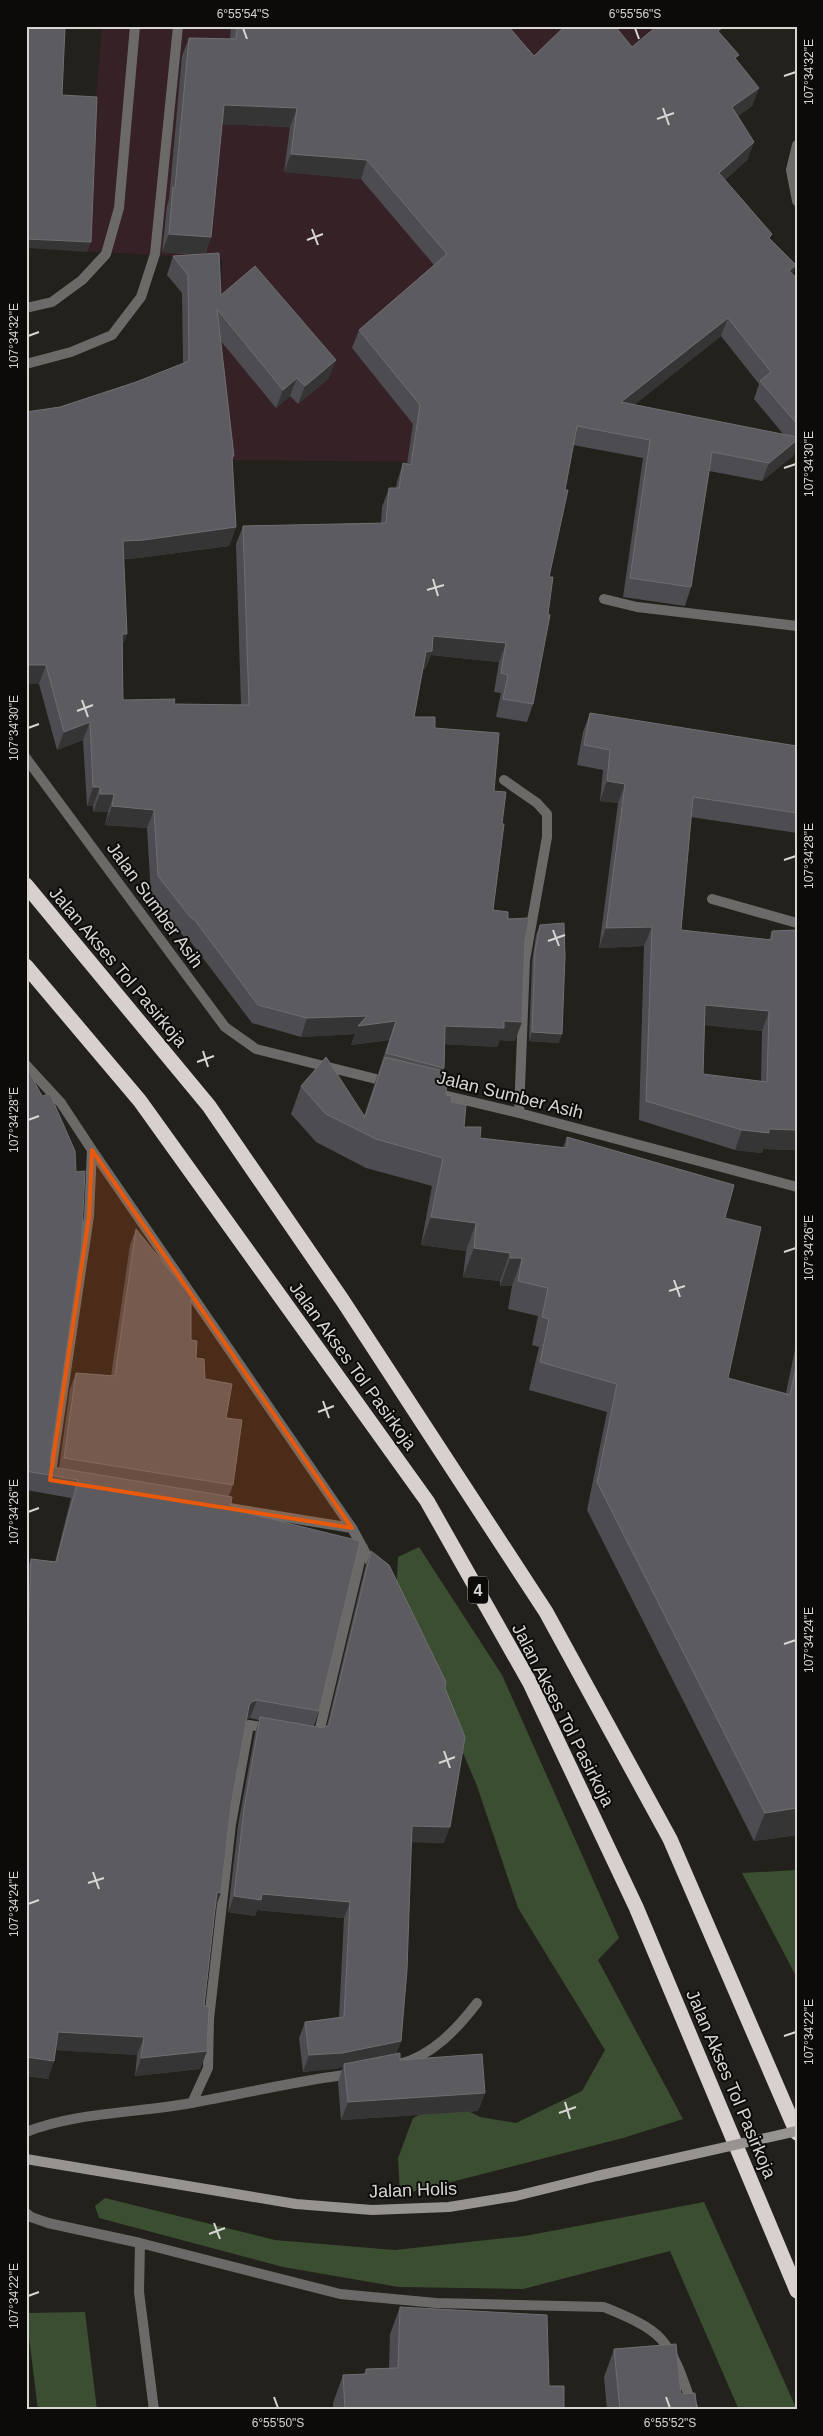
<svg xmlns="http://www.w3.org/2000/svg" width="823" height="2436" font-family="Arial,sans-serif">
	<rect width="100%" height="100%" fill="#23211c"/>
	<!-- commercial -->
	<path fill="#362226" d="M102,26H680L537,463L218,460L222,259L83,251Z"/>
	<!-- green -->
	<path fill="#3b4e31" d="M419,1547L502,1675L619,1938L598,1960L683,2119L623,2138L400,2195L398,2158L413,2118L447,2100L480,2117L516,2123L582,2091L605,2050L518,1908L477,1786L396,1594L398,1557Z
		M797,1870V1978L742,1873Z
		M105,2198L275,2240L395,2250L525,2236L704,2202L797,2410H739L670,2251L523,2289L399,2287L283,2267L99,2218L95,2206Z
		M85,2312L97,2410H38L26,2313Z"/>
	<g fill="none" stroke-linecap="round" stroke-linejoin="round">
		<!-- lane -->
		<path stroke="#6c6a68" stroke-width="10" d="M26,308L52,302L82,280L106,254L119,208L135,26
			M26,364L71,352L112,335L141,297L155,254L178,26
			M504,780L537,803L547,814V837L525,960L519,1113
			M712,899L797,923
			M315,1736L318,1737L363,1548
			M192,2103L208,2068L209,2019L231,1824L249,1725L271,1728
			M26,2213L31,2217L48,2223L140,2243L340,2294L436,2303L604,2307C621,2314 649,2325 661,2339C678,2358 685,2387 694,2410
			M140,2243L139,2292L154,2410"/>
		<!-- street -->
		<path stroke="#6c6a68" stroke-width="10" d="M797,145L791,170L797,201
			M604,599L637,607L797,626
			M26,758L225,1027L256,1049L388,1082
			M26,1065L61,1103L92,1150L89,1216L50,1479
			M439,1094L519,1113L797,1187
			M92,1150L352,1528L372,1565
			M217,1506L352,1528
			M399,2064C432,2056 457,2029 477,2003
			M26,2132C76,2112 139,2113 191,2103C245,2094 298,2080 353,2074"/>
		<!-- secondary -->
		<path stroke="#979390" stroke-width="10" d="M26,2159L296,2204L372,2210L449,2207L516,2196L597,2176"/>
		<!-- highway -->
		<path stroke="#d7d0cc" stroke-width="15" d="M26,885L209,1106L343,1301L546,1612L670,1839L797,2133
			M26,966L140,1101L427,1501L530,1683L636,1907L797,2291"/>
		<!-- secondary-bridge -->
		<path stroke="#979390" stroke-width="10" d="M597,2176L797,2131"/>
	</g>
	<!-- wall -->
	<path fill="#4d4c51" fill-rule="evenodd" d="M231,26H508L534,56L632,47L720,33L737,61L759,88L752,106L738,116L754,142L747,160L725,180L770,239L792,274L797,278V450L796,449L793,456L762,481L709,471L691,587L685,606L623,597L643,458L573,445L549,577L533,704L527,722L496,717L501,693L494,692L499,662L431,655L425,669L422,670L414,717L435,728L494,791L502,824L493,910L508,919L525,941L515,1041L500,1040L497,1047L445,1044L444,1068L443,1071L446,1095L451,1102L464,1127L480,1138L563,1148L567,1137L725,1218L728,1378L786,1393L797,1340V1835L754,1841L587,1510L607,1412L529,1390L539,1347L532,1345L538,1316L508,1309L512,1286H500V1281L463,1277L466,1251L421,1245L432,1186L366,1168L316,1142L291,1114L301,1086L364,1116L389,1040L351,1045L355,1034L301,1037L252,1023L187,937H184L151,895L147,828L105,825L108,812H93V806H87L83,740L57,750L39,684H26V412L60,407L136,382L183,364L182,293L167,275L173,256L196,255L162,252L167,206L169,199L182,56L189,38L230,39ZM222,124L290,127L284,172L361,179L434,265L359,330L352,348L413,424L407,464L403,463L397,482L396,488H389L382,507L381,523L243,526L236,544L241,705L174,704L123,700V646L124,559L138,558L229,546L236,527L232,461L234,456L220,340L276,408L290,396L298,404L329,378L221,295L205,254L211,237ZM721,336L759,384L754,399L784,435L634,405Z
		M590,713L797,746V833L691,817L681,930L769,940L772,931L797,930V1150L763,1149L762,1153L735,1150L639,1120L644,946L599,948L618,803L600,801L603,770L577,765L583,732ZM705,1025L762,1031L761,1081L703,1074Z
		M797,853V867H795Z
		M540,925L559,1043L529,1041L532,961L536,935Z
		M26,1066L50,1461L52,1467L59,1468L70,1389L76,1373L111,1376L130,1245L136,1229L191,1340L196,1358L205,1379L226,1418L233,1485L229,1496L230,1509L319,1711L314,1726L323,1728L327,1726L365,1568L371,1551L445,1688L444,1843L411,1842L401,2041L396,2054L400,2060L485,2093L478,2111L341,2120L338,2082L343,2067L303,2072L299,2038L305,2022L339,2017L344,1918L257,1910L255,1916L228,1912L238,1825L255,1733L259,1720L250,1718L246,1720L231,1805L215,1910L204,2006L207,2051L200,2069L135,2076L137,2055L56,2050L48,2079L26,2076V1572L31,1559L55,1562L71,1498L26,1490Z
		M400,2307L549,2386L564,2410H333V2403L343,2375L364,2374L366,2369L389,2368L390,2334Z
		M614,2349L681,2394L697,2410H607L604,2377Z"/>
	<!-- shaded-wall -->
	<path fill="#363536" d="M759,88L752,106L725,125L732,107Z
		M224,105L297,108L290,127L217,124Z
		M754,142L747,160L713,191L719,173Z
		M291,154L367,160L361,179L284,172Z
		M169,234L211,237L204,255L162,252Z
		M26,239L91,242L87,252L26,248Z
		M796,265L789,283V271Z
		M728,318L721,336L614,421L621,402Z
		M336,360L329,378L298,404L305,386Z
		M297,378L290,396L276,408L283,390Z
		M797,440V446L793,456L762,481L769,463Z
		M236,527L229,546L138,558L117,559L123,541Z
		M122,634H127L120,653Z
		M433,636L506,643L499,662L431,655L425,669L419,670L426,652Z
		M26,665H46L39,684H26Z
		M90,722L83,740L57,750L64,732Z
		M607,781L625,784L618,803L600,801Z
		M93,787H100L93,806H87Z
		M100,794H114L108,812H93Z
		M112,806L154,810L147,828L105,825Z
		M652,927L644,946L599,948L606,928Z
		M705,1005L769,1011L762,1031L698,1024Z
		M367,1016L396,1021L389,1040L351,1045L355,1034L301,1037L307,1018Z
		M504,1021L522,1022L515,1041L500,1040L497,1047L439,1044L445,1026Z
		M532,1032L562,1034L559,1043L529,1041Z
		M769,1129L797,1130V1150L763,1149L762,1153L735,1150L742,1130Z
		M431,1217L476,1223L466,1251L421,1245Z
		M474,1248L510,1253L500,1281L463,1277Z
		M510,1258H522L512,1286H500Z
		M257,1700L250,1718L244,1720L251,1702Z
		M797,1808V1835L754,1841L765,1813Z
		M412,1826L450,1827L444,1843L406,1842Z
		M217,1892L221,1893L214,1911Z
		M262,1894L350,1902L344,1918L257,1910L255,1916L228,1912L234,1896Z
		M58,2032L144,2037L137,2055L52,2050Z
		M401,2041L395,2058L344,2064L343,2067L336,2069L303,2072L309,2055Z
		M207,2051L200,2069L135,2076L141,2058Z
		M26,2057L54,2061L48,2079L26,2076Z
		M485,2093L478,2111L341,2120L348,2102Z"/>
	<!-- building -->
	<path fill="#5c5b5f" stroke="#6f6e71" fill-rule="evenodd" d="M237,26H508L534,56L565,26H615L632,47L657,26H720L722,28L718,31L739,55L735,58L759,88L732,107L754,142L719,173L772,234L769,238L796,265L789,271L797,278V424L760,381L771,372L728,318L621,402L797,437V440L769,463L712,452L691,587L630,578L650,440L577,426L565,490H568L549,577H553L548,614L550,615L533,704L503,699L508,675L501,673L506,643L433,636L432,651L426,652L414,717H435V728L499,733L494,791L506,792L502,824H504L493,910L508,912V919L529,918L525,941L522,1022L504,1021V1028L445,1026L444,1068L386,1053L396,1021L358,1026L367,1016L307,1018L258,1005L194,919L191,918L158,876L154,810L112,806L114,794H100V787H93L90,722L64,732L46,665H26V412L60,407L136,382L189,361L188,275L173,256L219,253L221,295L255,266L336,360L305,386L297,378L283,390L217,309L234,456H232L236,527L144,540L123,541L127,634H122L123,700L175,699L174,704L249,705L243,526L386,523L389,488H399L403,463L411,465L420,405L359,330L447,254L367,160L291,154L297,108L224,105L211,237L169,234L173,187L175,188L189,38L236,39Z
		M26,27L65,28L62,95L97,97L91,242L26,239Z
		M590,713L797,746V813L693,797L681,930L772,940V931L797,930V1130L769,1129V1133L742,1130L646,1101L652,927L606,928L625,784L607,781L610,750L584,745ZM705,1005L769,1011L767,1082L703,1074Z
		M564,923L565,957L562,1034L532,1032L535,951L540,925Z
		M326,1057L365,1117L385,1057L447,1072L446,1095L452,1096L451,1102L466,1105L464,1127H481L480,1138L567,1148V1137L734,1185L725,1218L761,1227L728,1378L790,1395L797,1362V1808L765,1813L597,1482L617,1384L540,1362L549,1319L542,1317L548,1288L518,1281L522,1258H510V1253L474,1248L476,1223L431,1217L443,1158L376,1139L326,1114L301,1086Z
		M26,1066L42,1096L50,1094L75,1151L76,1172L85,1171L81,1252L50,1461L52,1467L232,1497L230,1509L360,1541L319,1711L257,1700L251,1702L249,1706L231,1805L221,1893L217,1892L204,2006L209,2007L207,2051L141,2058L144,2037L58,2032L54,2061L26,2057V1700L31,1559L56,1562L78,1480L26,1471Z
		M136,1229L191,1297V1340L197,1341L196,1358L204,1359L205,1379L232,1384L226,1418L242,1420L233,1485L64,1458L76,1373L115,1376Z
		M371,1551L389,1565L446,1682L445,1688L465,1737L450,1827L412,1826L407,1970L401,2041L342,2053L309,2055L305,2022L344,2017L350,1902L262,1894L261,1900L234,1896L244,1809L260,1717L323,1728L329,1725Z
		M400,2053V2060L482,2054L485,2093L348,2102L344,2064Z
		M400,2307L547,2315L549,2386H564V2410H345L343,2375L366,2374V2369L398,2368Z
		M676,2344L681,2394L695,2393L697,2410H620L614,2349Z"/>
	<!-- marked area -->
	<path fill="#e8590c" fill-opacity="0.2" stroke="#e8590c" stroke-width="4" stroke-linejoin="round" d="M92,1150L352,1528L50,1480L89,1216Z"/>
	<!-- ticks -->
	<path fill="none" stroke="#d7d6d2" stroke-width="2" d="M243,28L247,39M635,28L639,39M784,76L796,72M663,108L669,125M657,119L674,113M312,229L318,245M307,240L323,234M28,336L39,332M784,468L796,464M433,579L438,596M427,590L444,585M82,700L88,717M77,711L93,705M28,728L39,724M784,860L796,856M553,930L559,946M548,941L565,935M203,1051L208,1067M197,1062L214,1056M28,1120L39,1116M784,1252L796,1248M674,1280L680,1297M669,1291L685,1286M323,1401L329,1418M318,1412L334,1406M28,1512L39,1508M784,1644L796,1640M444,1751L450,1768M439,1763L455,1757M93,1872L99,1889M88,1883L104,1878M28,1904L39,1900M784,2036L796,2032M565,2102L570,2119M559,2113L576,2107M214,2223L220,2239M209,2234L225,2228M28,2296L39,2292M274,2397L278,2408M666,2397L670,2408"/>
	<g text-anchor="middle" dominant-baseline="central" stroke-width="4" stroke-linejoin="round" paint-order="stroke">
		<!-- shield labels -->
		<rect fill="#0c0b09" stroke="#9a9996" stroke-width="1" x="468" y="1576.5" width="20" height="27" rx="4"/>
		<g font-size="16" font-weight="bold" fill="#d7d6d2">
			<text x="478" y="1590">4</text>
		</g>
		<!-- street labels -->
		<g font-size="18" fill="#d7d6d2" stroke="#0c0b09">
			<text transform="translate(155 905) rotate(54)">Jalan Sumber Asih</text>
			<text transform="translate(118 967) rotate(50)">Jalan Akses Tol Pasirkoja</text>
			<text transform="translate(510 1095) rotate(14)">Jalan Sumber Asih</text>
			<text transform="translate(353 1366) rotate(54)">Jalan Akses Tol Pasirkoja</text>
			<text transform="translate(563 1715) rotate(63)">Jalan Akses Tol Pasirkoja</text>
			<text transform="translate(731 2084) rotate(67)">Jalan Akses Tol Pasirkoja</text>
			<text transform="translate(413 2190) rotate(-2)">Jalan Holis</text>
		</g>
	</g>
	<!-- border -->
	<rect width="823" height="2436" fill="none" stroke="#0c0b09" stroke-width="55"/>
	<rect x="28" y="28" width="768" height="2380" fill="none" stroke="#d7d6d2" stroke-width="2"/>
	<g font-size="12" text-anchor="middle" fill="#d7d6d2">
		<text x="243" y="18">6°55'54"S</text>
		<text x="635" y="18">6°55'56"S</text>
		<text transform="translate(809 72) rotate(-90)" y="4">107°34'32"E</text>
		<text transform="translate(14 336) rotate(-90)" y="4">107°34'32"E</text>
		<text transform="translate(809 464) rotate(-90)" y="4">107°34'30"E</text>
		<text transform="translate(14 728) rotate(-90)" y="4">107°34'30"E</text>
		<text transform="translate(809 856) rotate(-90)" y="4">107°34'28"E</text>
		<text transform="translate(14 1120) rotate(-90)" y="4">107°34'28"E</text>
		<text transform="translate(809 1248) rotate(-90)" y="4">107°34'26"E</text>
		<text transform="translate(14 1512) rotate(-90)" y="4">107°34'26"E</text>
		<text transform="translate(809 1640) rotate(-90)" y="4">107°34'24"E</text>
		<text transform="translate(14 1904) rotate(-90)" y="4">107°34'24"E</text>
		<text transform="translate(809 2032) rotate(-90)" y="4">107°34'22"E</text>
		<text transform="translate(14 2296) rotate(-90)" y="4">107°34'22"E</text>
		<text x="278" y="2427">6°55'50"S</text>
		<text x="670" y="2427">6°55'52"S</text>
	</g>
</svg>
